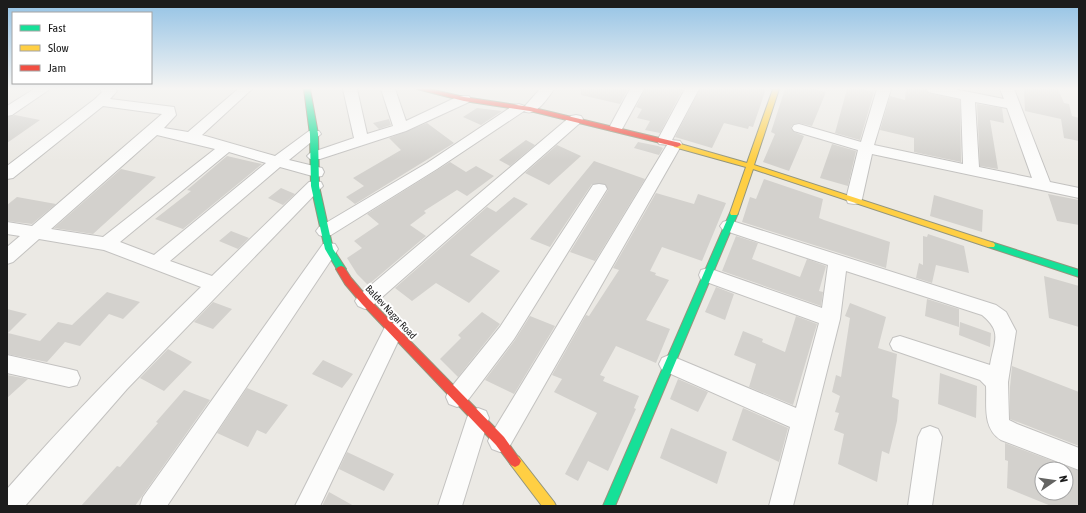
<svg xmlns="http://www.w3.org/2000/svg" width="1086" height="513" font-family="'Asap Condensed',sans-serif">
	<rect width="100%" height="100%" fill="#ebe9e4"/>
	<!-- building -->
	<path fill="#d3d1cd" fill-rule="evenodd" d="M581,89H628L620,104L581,95Z
		M645,89H683L660,133L645,130L650,121L637,118L642,109L636,107Z
		M700,89H766L753,127L749,126L748,129L724,123L712,148L675,137Z
		M785,89H815L826,92L812,126L799,123L794,124L791,127L794,132L804,136L789,171L763,162L775,134L771,132Z
		M847,89H862L874,92L860,140L835,133Z
		M906,89H926L928,93L960,100L961,162L914,152V138L880,130L890,96L905,100Z
		M1024,89H1058L1064,103L1069,104L1072,116L1079,118V141L1064,138L1061,119L1025,111Z
		M977,104L1002,108L1004,123L990,120L998,169L980,166Z
		M477,108L502,111L481,125L463,117Z
		M15,115L40,120L7,143V117Z
		M389,119L391,125L379,129L373,123Z
		M427,123L454,143L355,204L346,197L364,186L353,178L401,150L389,138Z
		M526,140L535,145L510,166L499,160Z
		M638,142L658,146L663,148L659,155L634,148Z
		M832,144L856,151L848,186L820,178Z
		M557,145L581,156L549,185L525,173Z
		M227,156L262,164L183,229L155,219L191,191L187,190Z
		M594,161L645,179L595,261L570,252L608,190L605,184H592L550,247L530,239Z
		M450,162L466,172L476,166L494,176L467,196L457,190L424,211L426,213L410,225L426,236L368,285L357,274L347,258L362,248L354,241L379,224L367,214Z
		M121,169L156,177L93,234L54,228Z
		M764,179L823,199L819,218L824,220L890,242L886,268L742,222L750,197L756,199Z
		M281,188L295,194L283,205L268,198Z
		M656,193L694,204L698,194L726,203L702,261L662,247L650,271L656,273L655,275L669,280L646,320L670,329L656,363L616,346L600,375L605,377L603,381L639,396L634,408L636,409L608,471L588,461L578,481L565,474L597,413L554,392L562,379L552,375L586,315L589,316L619,270L613,268Z
		M1048,194L1079,200V225L1057,221Z
		M934,195L983,210L982,232L930,216Z
		M17,197L56,204L32,224L7,221V205Z
		M514,197L528,204L470,255L500,271L469,303L436,283L412,301L395,288L487,207L496,212Z
		M231,231L249,238L238,249L219,241Z
		M928,234L964,246L969,273L936,265L932,283L916,278L919,263L923,265V236L927,237Z
		M736,236L758,243L752,259L800,277L807,259L826,266L819,291L823,292L821,306L722,271Z
		M1044,276L1079,286V327L1049,318Z
		M716,287L734,294L725,320L705,312Z
		M107,292L140,302L123,319L109,314L80,346L65,342L47,362L7,354V309L27,314L8,333L40,341L58,322L72,325Z
		M927,299L959,309V327L925,316Z
		M213,302L232,309L213,329L194,322Z
		M850,303L886,317L878,348L897,354L892,397L899,400L897,421L889,454L882,451L877,482L838,464L844,434L834,430L839,413L835,412L840,396L832,392L836,375L841,377L850,318L845,316Z
		M482,312L500,324L458,377L440,359L461,338L458,335Z
		M530,316L555,326L514,394L485,380L515,340Z
		M796,316L817,324L793,405L749,387L756,364L734,355L743,331L763,339L762,342L785,352Z
		M960,322L991,333L990,347L959,335Z
		M168,349L192,362L164,391L140,378Z
		M323,360L353,374L342,388L312,374Z
		M1012,366L1079,392V446L1010,419V387Z
		M940,373L977,386L976,418L938,404Z
		M7,375L28,379L7,398Z
		M678,379L708,392L698,412L670,399Z
		M247,388L288,405L266,434L257,430L248,447L217,433Z
		M184,390L210,400L135,506H81L117,466L120,467L158,423L156,422Z
		M743,408L788,428L779,462L732,440Z
		M671,428L727,452L717,484L660,458Z
		M1005,443L1079,471V506H1051L1007,488L1008,461L1005,460ZM1042,469H1066V493H1042Z
		M347,452L394,474L384,491L339,469Z
		M329,492L354,506H322Z"/>
	<g fill="none" stroke-linecap="round" stroke-linejoin="round">
		<!-- street casing -->
		<g stroke="#c3c2c0" stroke-width="2">
			<path id="street" d="M34,89H50L12,115L7,116V106Z
				M100,89H115L117,91L110,99L174,107L176,115L164,128L188,132L238,89H252L202,135L275,156L309,131H319L321,134L289,160L322,168L324,172L322,176L316,177L280,167L170,261L212,276L309,182L315,181L321,182L323,186L127,389L25,506H7V489C68,419 134,352 201,287L104,250L39,239L13,262L7,264V247L20,236L7,234V222L32,226L162,114L103,106L13,178L7,179V166L95,99L102,92ZM157,135L215,149L103,237L51,229ZM229,152L266,163L154,255L120,242Z
				M343,89H357L367,134L393,126L381,89H395L406,121L459,96H469L471,99L469,102L406,131L320,159H310L307,156L310,153L354,138Z
				M540,89H554C548,98 535,118 524,111L437,169L331,235L325,237L319,235L316,231L319,227L427,163L514,105L519,104L525,106Z
				M630,89H644L621,131H611L609,128Z
				M685,89H699L672,140L680,141L682,144L508,449L500,452L492,449L488,441L492,433L667,145L659,144L657,141Z
				M877,89H891L874,145L963,164L961,99L928,92L927,89H954L1004,99L1000,89H1014L1050,182L1079,188V198L872,154L862,199L860,203L854,204L848,203L846,199L858,150L794,131L792,128L794,125L799,124L861,142ZM975,102L1007,108L1032,178L979,167Z
				M576,115L581,116L583,119L581,122L372,306L365,309L358,306L355,301L358,296L571,116Z
				M599,184L605,185L607,189L514,339L465,404L457,407L449,404L446,397L449,390L500,327L593,185Z
				M729,220L996,305L1006,312L1016,331L1008,382L1009,420L1017,424L1079,448V470L1001,440C982,428 987,405 986,386L980,380L893,350L890,344L893,338L900,336L990,365C994,341 1003,332 982,315L846,271L840,319L793,506H769L790,427L662,370L659,364L662,358L669,355L796,408L819,323L701,280L699,275L701,270L708,268L822,308L828,265L723,230L720,226L723,222Z
				M329,243L335,244L338,249L335,254L167,506H140L143,497L323,244Z
				M393,323L400,325L403,331L320,506H295L386,325Z
				M7,355L69,369L77,371L80,378L77,385L69,387L7,373Z
				M478,408L486,411L489,418L462,506H438L467,418L470,411Z
				M930,426L938,429L942,437L932,506H908L918,437L922,429Z"/>
		</g>
		<!-- fast casing -->
		<g stroke="#93957c" stroke-width="2">
			<path id="fast" d="M304,89H310L318,134L319,186L333,249L346,269L344,271H338L325,249L311,186L310,134Z
				M734,210L738,213L615,506H603L730,213Z
				M991,242L1079,270V277L988,247L987,245Z"/>
		</g>
		<!-- slow casing -->
		<g stroke="#93957c" stroke-width="2">
			<path id="slow" d="M773,89H779L754,165L994,243L995,245L994,247H988L753,169L738,213L737,215H731L730,213L746,167L674,147L673,145L677,143L747,163Z
				M515,455L519,457L554,502L556,506H542L511,465L509,461L511,457Z"/>
		</g>
		<!-- jam casing -->
		<g stroke="#93957c" stroke-width="2">
			<path id="jam" d="M417,89H430L464,97L530,107L680,143L681,145L677,147L530,111L464,101Z
				M341,266L344,267L351,278L368,298L504,437L521,461L519,465L515,467L511,465L496,445L362,304L345,284L336,269L338,267Z"/>
		</g>
		<!-- street -->
		<use href="#street" fill="#fcfcfb" fill-rule="evenodd"/>
		<!-- fast -->
		<use href="#fast" fill="#16e098" fill-rule="evenodd"/>
		<!-- slow -->
		<use href="#slow" fill="#ffcf43" fill-rule="evenodd"/>
		<!-- jam -->
		<use href="#jam" fill="#f24e42" fill-rule="evenodd"/>
	</g>
	<!-- sky -->
	<linearGradient id="sky" x2="0" y2="1"><stop stop-color="#93c2e5"/><stop offset="0.55" stop-color="#f6f5f3"/><stop offset="1" stop-color="#f6f5f3" stop-opacity="0"/></linearGradient>
	<rect width="1086" height="161" fill="url(#sky)"/>
	<g text-anchor="middle" dominant-baseline="central" stroke-width="4" stroke-linejoin="round" paint-order="stroke">
		<!-- street labels -->
		<g font-size="10" fill="#1c1c1c" stroke="#fff">
			<text transform="translate(391 312) rotate(47)">Baldev Nagar Road</text>
		</g>
	</g>
	<!-- border -->
	<rect width="1086" height="513" fill="none" stroke="#1c1c1c" stroke-width="16"/>
	<!-- legend -->
	<rect x="12" y="12" width="140" height="72" fill="#ffffff" stroke="#a4a4a4"/>
	<rect x="20" y="25" width="20" height="6" fill="#16e098" stroke="#a4a4a4"/>
	<text x="48" y="32" font-size="12" fill="#1c1c1c">Fast</text>
	<rect x="20" y="45" width="20" height="6" fill="#ffcf43" stroke="#a4a4a4"/>
	<text x="48" y="52" font-size="12" fill="#1c1c1c">Slow</text>
	<rect x="20" y="65" width="20" height="6" fill="#f24e42" stroke="#a4a4a4"/>
	<text x="48" y="72" font-size="12" fill="#1c1c1c">Jam</text>
	<!-- north arrow -->
	<g transform="translate(1054 481) rotate(77)"><circle r="19" fill="#ffffff" stroke="#a4a4a4"/>
	<path d="M0-3L7 15L0 10L-7 15Z" fill="#646462"/>
	<text y="-6" font-size="11" font-weight="bold" text-anchor="middle" fill="#1c1c1c">N</text>
	</g>
</svg>
